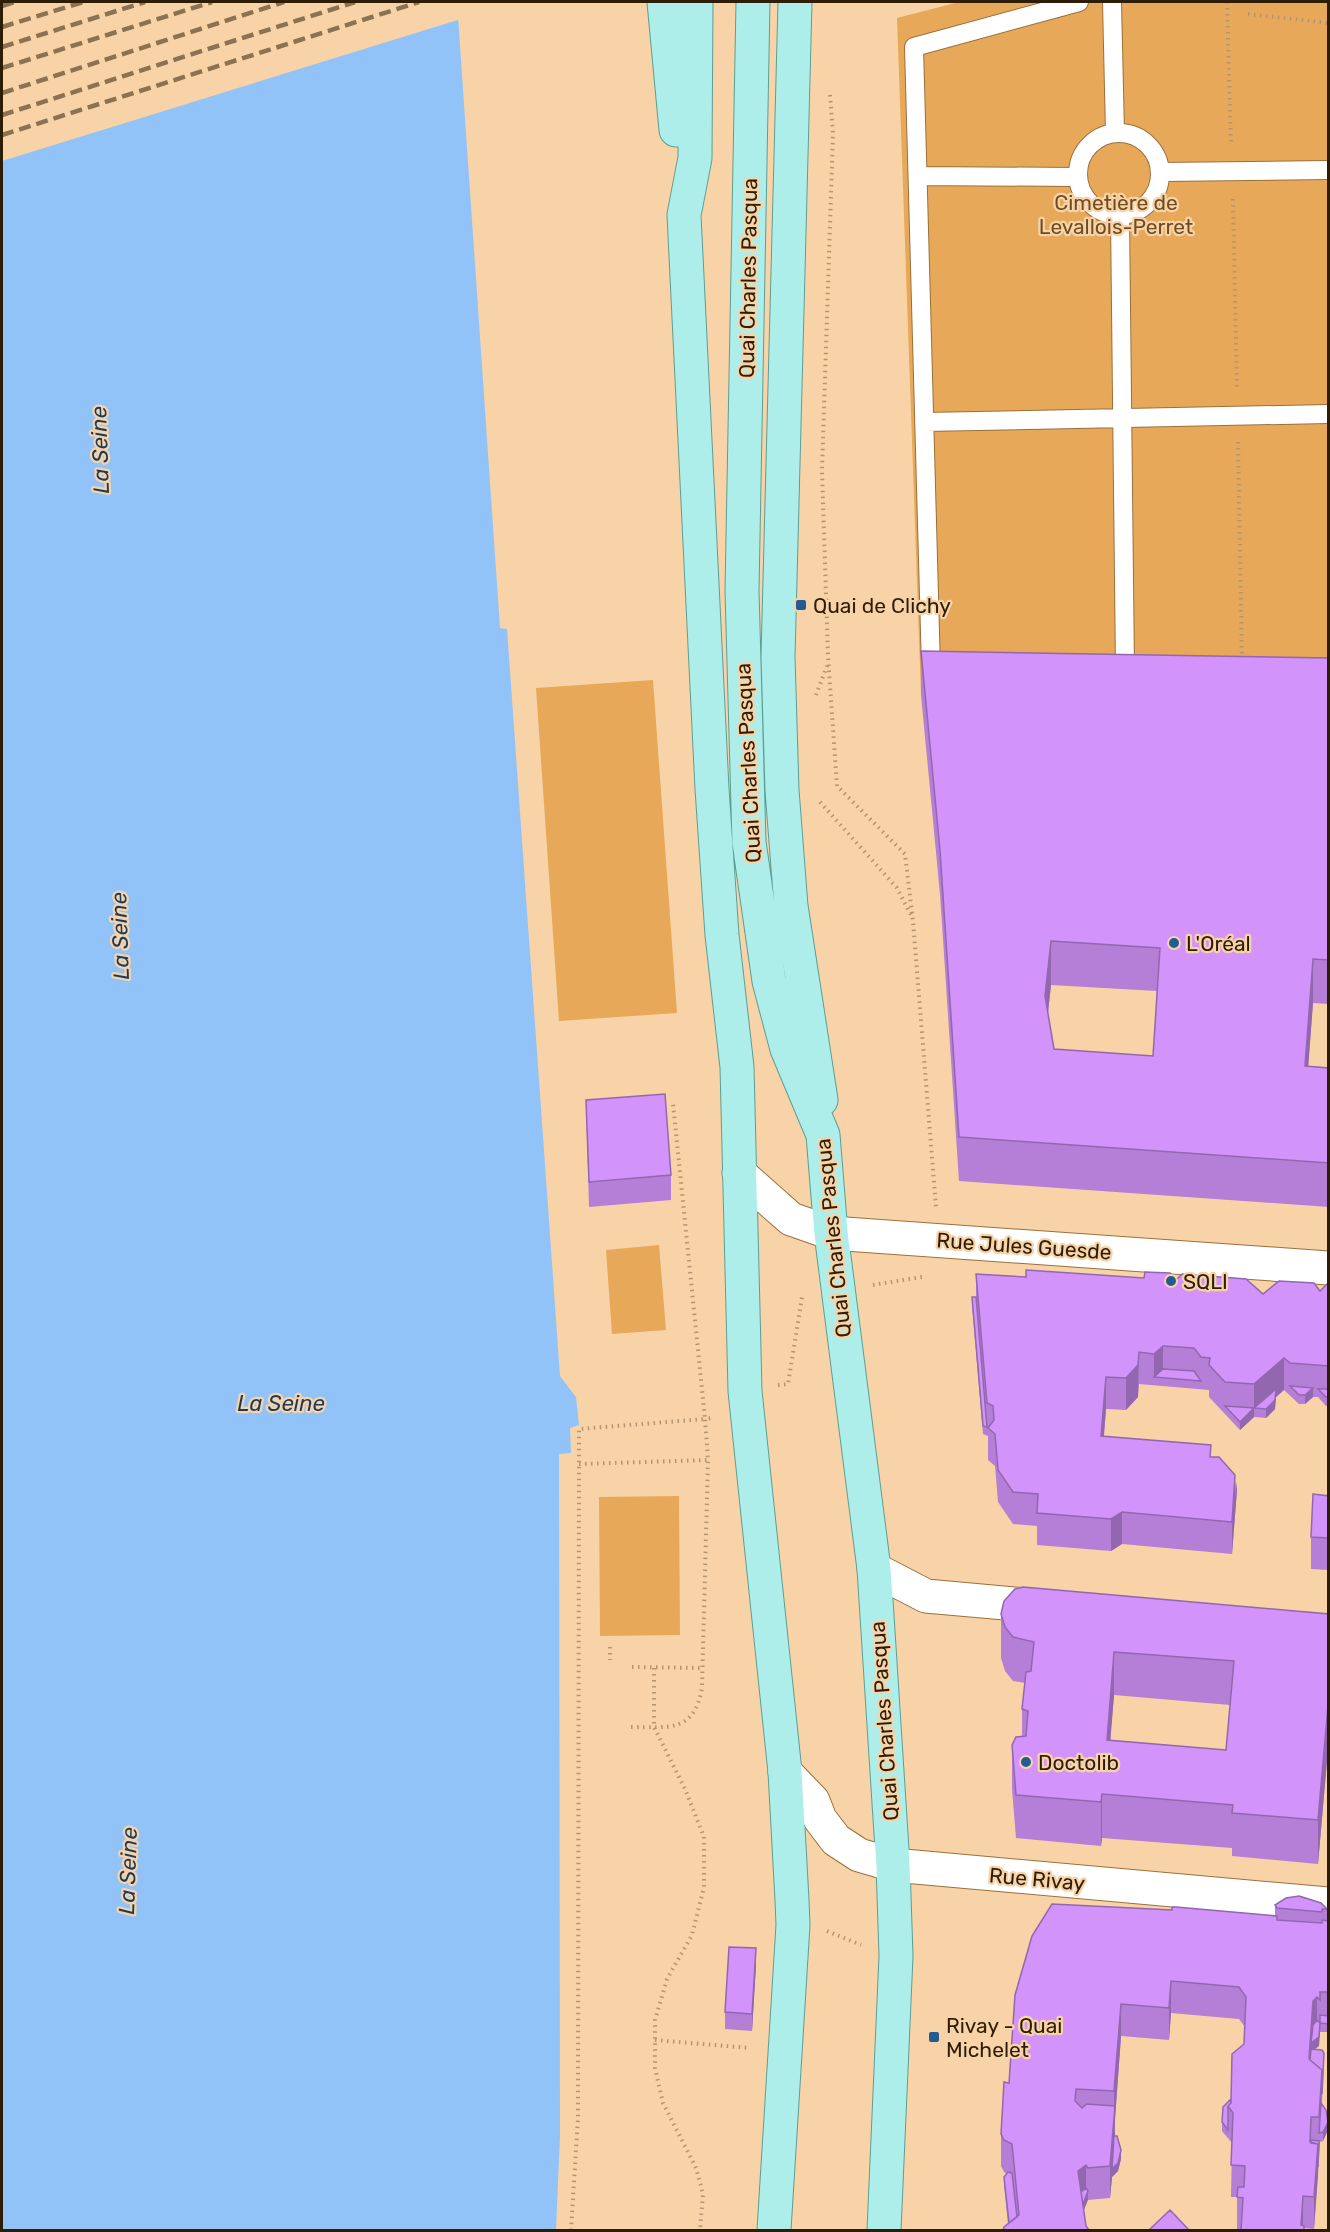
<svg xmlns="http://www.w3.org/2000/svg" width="1330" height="2232" font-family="Rubik,sans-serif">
	<rect width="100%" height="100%" fill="#f8d3a7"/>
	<!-- green -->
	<path fill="#e7a959" d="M959,2H1328V702L921,695L897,18Z
		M653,680L677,1013L559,1021L536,688Z
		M659,1245L666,1330L612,1334L606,1250Z
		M679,1496L680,1635L600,1636L599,1497Z"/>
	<!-- water -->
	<path fill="#91c3f9" d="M2,2H457L500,628L507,629L560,1376L576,1397L579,1425L570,1428L571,1453L559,1454L560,2136L556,2230H2Z"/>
	<!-- pier -->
	<path fill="#f8d3a7" d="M2,2H460L461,19L2,161Z"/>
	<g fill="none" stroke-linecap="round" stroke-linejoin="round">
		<!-- service casing -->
		<g stroke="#9a703a" stroke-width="20">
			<path id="service" d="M1112,2L1115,133
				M1078 174a41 41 0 1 1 82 0a41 41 0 1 1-82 0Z
				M1161,172L1328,170
				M918,176L1077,177
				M1120,216L1125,670
				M924,422L1328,414
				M937,669H931L914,47L1079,2"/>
		</g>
		<!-- minor casing -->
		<g stroke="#9a703a" stroke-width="35">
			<path id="minor" d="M739,1173L791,1219L831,1233L1328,1268
				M874,1569L926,1596L1048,1607
				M785,1772L813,1801L820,1819L836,1840L859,1855L893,1865L1328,1904"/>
		</g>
		<!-- primary casing -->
		<g stroke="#5d9e92" stroke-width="35">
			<path id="primary" d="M664,2L676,130
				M696,2L695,158L684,215L712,789L722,935L737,1067L745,1391L785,1772L792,1900L793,1925L774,2230
				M753,2L742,591L749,842L769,981L787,1049L823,1135L831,1233L874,1569L893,1865L896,1956L884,2230
				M795,2L778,657L782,790L791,906L821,1100"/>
		</g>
		<!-- path -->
		<path stroke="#b39570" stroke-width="4" stroke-dasharray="1.5 4.5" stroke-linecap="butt" d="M1227,2L1231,144
			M1248,14L1328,23
			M830,95L833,133L822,470L828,656L837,786L905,854L913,921L936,1207
			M1233,199L1237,390
			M1238,442L1242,660
			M816,695L827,666
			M820,802L897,888L911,915
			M873,1285L922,1277
			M778,1385L788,1384L802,1297
			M579,1464L708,1460
			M610,1647V1660
			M632,1667L702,1668
			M654,1668V1727L685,1789L704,1837V1887L692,1935L667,1979L655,2020V2068L663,2103L696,2168L703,2194L700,2230
			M631,1727C669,1727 694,1733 702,1688L708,1460L705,1419L713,1418
			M827,1931L861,1945
			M655,2040L750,2048
			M571,2230L578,2118L579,1429L705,1419L673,1103"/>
		<!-- service -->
		<use href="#service" stroke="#fff" stroke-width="18"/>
		<!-- minor -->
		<use href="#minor" stroke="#fff" stroke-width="33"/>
		<!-- primary -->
		<use href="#primary" stroke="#adeeeb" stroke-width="33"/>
		<!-- rail -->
		<path stroke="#8c7251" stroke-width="4.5" stroke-dasharray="12 6" stroke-linecap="butt" d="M2,6L15,2
			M2,27L83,2
			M2,47L145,2
			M2,68L212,2
			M2,93L284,2
			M2,115L355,2
			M2,135L419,2"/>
	</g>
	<!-- wall -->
	<path fill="#b57ed7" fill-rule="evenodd" d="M921,651L1329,658V1004L1313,1003L1308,1066L1329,1068V1207L959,1181L940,894L921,695ZM1051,985L1157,991L1153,1056L1054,1049L1048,1013Z
		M586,1100L671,1175V1200L589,1207Z
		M976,1274L1026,1277L1144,1278L1176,1280L1263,1294L1320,1291L1329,1284V1406H1326L1318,1397H1313L1305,1404H1299L1284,1390L1276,1397L1275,1409L1266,1418L1254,1417L1240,1430L1209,1397V1390L1139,1384L1138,1397L1126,1410L1106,1409L1104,1436L1211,1457L1235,1481L1237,1490L1232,1554L1122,1544L1111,1551L1037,1545V1526L1013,1524L998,1502L995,1466L988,1460V1436L983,1434L972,1305V1297H976Z
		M1329,1496V1570L1311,1569V1537Z
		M1001,1614H1329V1738L1318,1864L1232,1856V1848L1102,1838L1101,1846L1016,1838L1012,1789V1745L1022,1736V1709L1025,1683L1013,1681L1005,1671L1001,1658ZM1114,1695L1230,1705L1226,1750L1110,1740Z
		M1275,1905L1327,1909V1920L1329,1921V2032H1320L1319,2046L1314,2049L1324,2062L1322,2104L1328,2130L1323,2141L1320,2142L1314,2229L1304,2228L1237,2230V2197H1231L1232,2143L1222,2131V2122L1231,2101L1244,2044L1245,2027L1239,2019L1171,2013L1169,2040L1121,2036L1115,2119V2136L1121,2159L1118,2171L1112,2177L1110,2198L1088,2200L1008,2224L1004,2185V2177L1007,2174L1004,2172L1001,2166V2134L1009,2083L1015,1995L1275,1916Z
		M756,1965L752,2031L725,2029V2012Z"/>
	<!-- shaded-wall -->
	<path fill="#9367af" d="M1051,941V985L1045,1039V996Z
		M1313,959V1003L1305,1110V1066Z
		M1163,1346V1378L1154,1377V1354Z
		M1139,1352L1138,1397L1126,1410V1378Z
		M1284,1358V1390L1276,1397L1275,1409L1266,1418V1409L1254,1408V1417V1384Z
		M1106,1377V1409L1101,1468V1436Z
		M1313,1388V1397L1305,1404V1395Z
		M1254,1408V1417L1240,1430V1422Z
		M1235,1475V1498L1237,1481V1490L1232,1554V1522Z
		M1122,1512V1544L1111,1551V1519Z
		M1114,1652V1695L1107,1783V1740Z
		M1329,1694V1738L1318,1864V1820Z
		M1102,1794V1838L1101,1846V1802Z
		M756,1948V1965L752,2031V2014Z
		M1171,1981V2013L1169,2040V2008Z
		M1317,1997V2029L1320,2023L1319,2046L1311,2052L1309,2083V2059L1313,2001Z
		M1121,2004V2036L1115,2119V2138L1121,2150V2159L1118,2171L1112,2177L1110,2198V2166L1114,2111V2091Z
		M1324,2053L1319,2133V2149V2117L1322,2070Z
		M1328,2122V2130L1323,2141V2132Z
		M1319,2141L1318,2176L1314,2229V2197L1318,2144Z
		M1086,2165V2196L1088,2191V2200L1082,2215L1078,2171Z
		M1303,2196V2228L1301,2225Z"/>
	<!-- building -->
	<path fill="#d293fa" stroke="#9367af" stroke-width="1.5" fill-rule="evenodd" d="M921,651L1329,658V960L1313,959L1305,1066L1329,1068V1163L959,1137L940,850ZM1051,941L1160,948L1153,1056L1054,1049L1045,996Z
		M665,1094L671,1175L589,1182L586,1100Z
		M1026,1270L1144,1278L1145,1272L1170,1273L1176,1280L1182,1274L1246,1279L1263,1294L1279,1281L1314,1283L1320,1291L1327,1284H1329V1366L1290,1363L1284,1358L1254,1384L1225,1382L1209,1365L1210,1358L1201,1357L1194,1348L1163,1346L1154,1354L1139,1352L1138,1365L1126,1378L1106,1377L1101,1436L1211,1445L1210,1457H1219L1235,1475L1232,1522L1122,1512L1111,1519L1037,1513L1038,1494L1013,1492L998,1470L995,1434L988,1428L994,1420L993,1406L987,1403L976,1274L1026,1277Z
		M972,1297H976L987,1427L983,1426Z
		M1163,1369L1194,1371L1201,1381L1154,1377Z
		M1290,1386L1313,1388L1305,1395H1299Z
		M1276,1389L1275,1400L1266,1409L1254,1408Z
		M1318,1389H1329V1397H1326Z
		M1225,1406L1254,1408L1240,1422Z
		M1313,1494L1329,1496V1538L1311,1537Z
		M1023,1587L1329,1614V1694L1318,1820L1232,1813L1233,1805L1102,1794L1101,1802L1016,1795L1012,1745L1016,1737L1026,1736L1028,1711L1022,1709L1026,1672L1031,1671L1034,1642L1013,1637L1005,1627L1001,1614L1004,1601L1015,1589ZM1114,1652L1234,1661L1226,1750L1107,1740Z
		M1299,1896L1321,1903L1327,1909H1322V1912L1277,1908L1275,1905L1286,1898Z
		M1052,1904L1172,1910V1907H1176L1277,1916V1920L1322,1923V1920L1329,1921V1992H1320V2000L1317,1997L1313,2001L1309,2059L1322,2070L1319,2117H1311L1310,2142L1318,2144L1314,2197L1303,2196L1301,2225L1304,2226V2230H1241L1243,2198L1237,2197L1238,2187H1244L1245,2166L1231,2165L1233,2113L1228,2106L1231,2103L1232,2054L1244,2044L1246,1997L1239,1987L1171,1981L1169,2008L1121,2004L1114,2091L1076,2089L1075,2101L1082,2108L1087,2104L1115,2106L1110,2166L1088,2168L1086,2165L1078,2171L1086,2226L1089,2230H1003L1004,2227L1019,2215L1012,2144L1004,2140L1001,2134L1004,2082L1009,2083L1015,1995L1032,1936Z
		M729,1947L756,1948L752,2014L725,2012Z
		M1320,2015L1329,2016V2024L1320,2023Z
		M1317,2020L1320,2023L1319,2037L1311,2043L1313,2025Z
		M1311,2049L1322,2050L1324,2053L1322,2094V2070L1310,2060Z
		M1230,2100L1231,2103L1228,2106V2130L1222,2122L1223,2107Z
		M1321,2103L1326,2110L1328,2122L1323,2132L1319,2133Z
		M1114,2136H1117L1121,2150L1118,2163L1112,2169Z
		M1311,2140L1319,2141L1318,2167V2144L1311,2143Z
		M1008,2172L1012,2173L1017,2217L1009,2223L1004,2177Z
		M1086,2188L1088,2191L1083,2204L1081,2192Z
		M1170,2210L1189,2230H1149Z"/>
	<!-- markers -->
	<g fill="#235c93" stroke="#f8d3a7" stroke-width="2">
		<rect x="795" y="599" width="12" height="12" rx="3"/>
		<circle cx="1174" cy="943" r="6"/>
		<circle cx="1171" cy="1281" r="6"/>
		<circle cx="1026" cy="1762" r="6"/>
		<rect x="928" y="2031" width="12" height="12" rx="3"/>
	</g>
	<g text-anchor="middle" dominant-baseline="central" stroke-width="4.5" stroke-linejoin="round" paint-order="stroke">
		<!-- park labels -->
		<g font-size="21" fill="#6f4d22" stroke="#f8d3a7">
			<text x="1116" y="202">Cimetière de<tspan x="1116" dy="24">Levallois-Perret</tspan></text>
		</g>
		<!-- street labels -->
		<g font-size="21" fill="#2e1d06" stroke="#f8d3a7">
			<text transform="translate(748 278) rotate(-89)">Quai Charles Pasqua</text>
			<text transform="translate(748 763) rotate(-93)">Quai Charles Pasqua</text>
			<text transform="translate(833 1238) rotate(-96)">Quai Charles Pasqua</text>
			<text transform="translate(1024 1246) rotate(4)">Rue Jules Guesde</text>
			<text transform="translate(884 1721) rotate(-94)">Quai Charles Pasqua</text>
			<text transform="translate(1037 1879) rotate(5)">Rue Rivay</text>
		</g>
		<!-- poi labels -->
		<g font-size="21" fill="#2e1d06" stroke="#f8d3a7" text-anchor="start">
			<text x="813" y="605">Quai de Clichy</text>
			<text x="1186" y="943">L'Oréal</text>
			<text x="1183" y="1281">SQLI</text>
			<text x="1038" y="1762">Doctolib</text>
			<text x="946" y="2025">Rivay - Quai<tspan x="946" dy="24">Michelet</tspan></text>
		</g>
		<!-- water labels -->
		<g font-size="22" font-style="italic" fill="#183b5f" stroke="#f8d3a7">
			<text transform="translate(100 450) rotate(-92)">La Seine</text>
			<text transform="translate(120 936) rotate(-92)">La Seine</text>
			<text x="281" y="1403">La Seine</text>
			<text transform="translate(128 1871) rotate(-88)">La Seine</text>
		</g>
	</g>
	<!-- border -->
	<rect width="1330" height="2232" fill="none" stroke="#2e1d06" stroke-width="6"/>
</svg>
